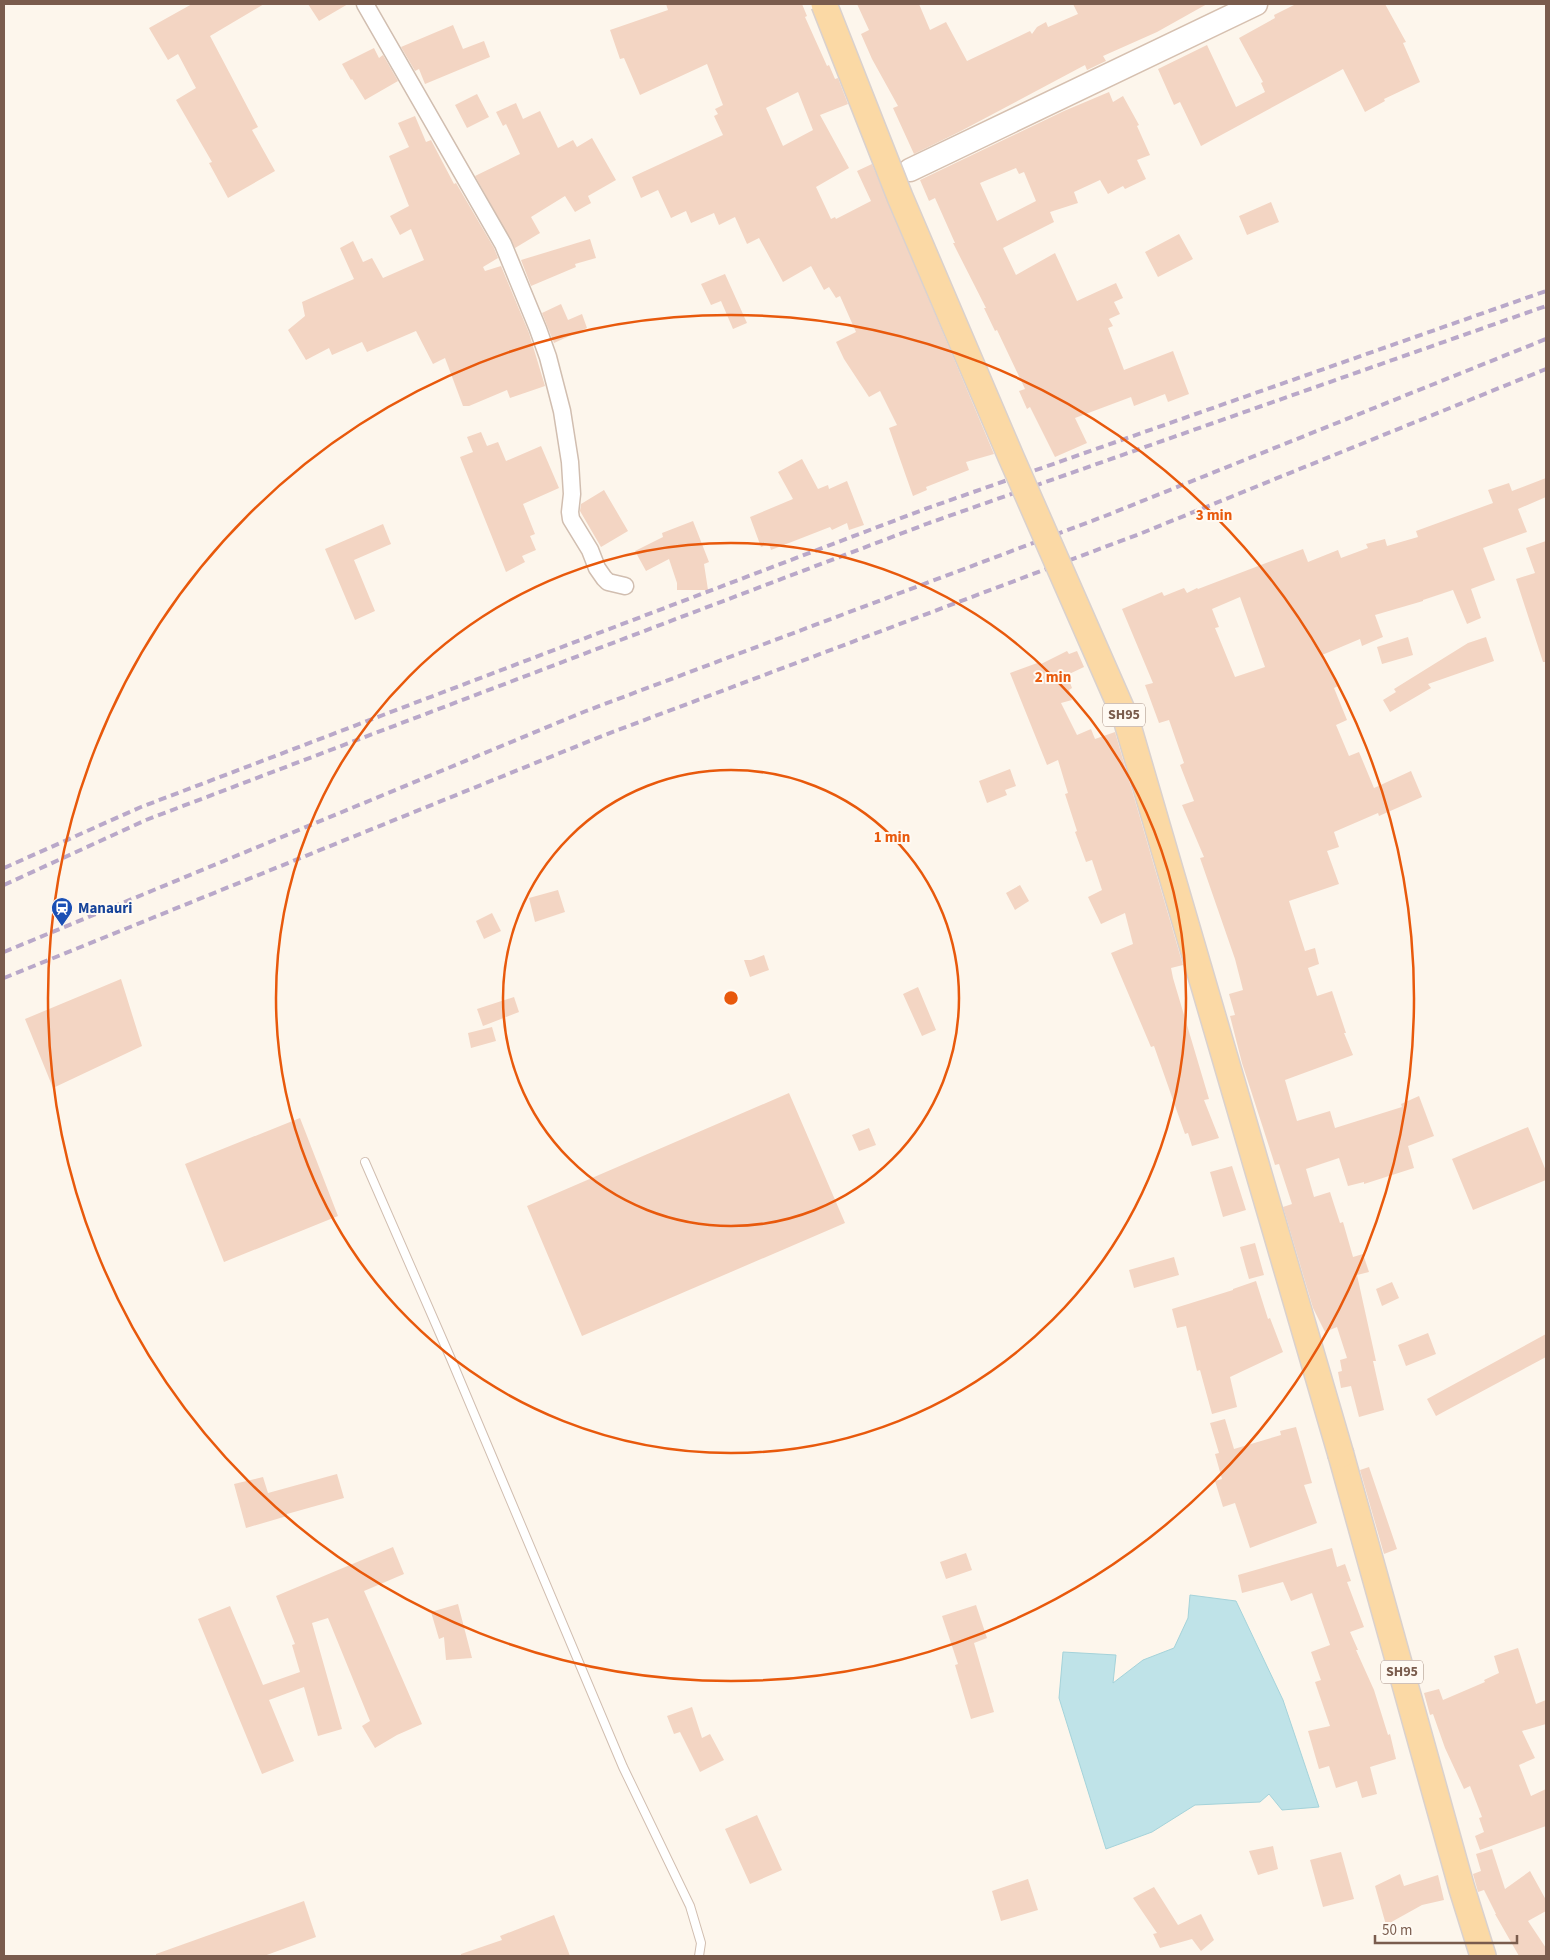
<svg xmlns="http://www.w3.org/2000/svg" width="1550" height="1960" font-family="'Source Sans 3',sans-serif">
	<rect width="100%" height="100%" fill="#fdf6ec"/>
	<!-- water -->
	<path fill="#bfe3e8" stroke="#a5d3da" d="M1190,1595L1236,1601L1283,1700L1319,1807L1282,1810L1269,1794L1260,1802L1195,1805L1152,1832L1106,1849L1059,1698L1063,1652L1116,1655L1113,1683L1143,1660L1174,1648L1188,1618Z"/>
	<!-- building -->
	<path fill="#f3d5c3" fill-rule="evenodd" d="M192,4H264L210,36L258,127L252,130L275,171L228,198L209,163L212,162L176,100L196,88L178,54L168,60L149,28Z
		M308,4H348L319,21Z
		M666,4H802L807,16L805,17L827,66L829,65L835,79L838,78L848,104L820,115L849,168L816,187L831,219L835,217L836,219L871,201L857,171L872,164L994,454L966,462L969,470L926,487L927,490L913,496L889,428L897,425L880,391L869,397L844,359L836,342L856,332L840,296L836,298L829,287L824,290L811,266L783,282L759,238L747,244L735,217L719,225L714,213L691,223L686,211L671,218L658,190L641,198L632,177L723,135L714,116L718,114L715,109L723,105L707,64L640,95L624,58L620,59L610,30L668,10ZM798,92L813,130L783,146L766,108Z
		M857,4H919L930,30L946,22L967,61L1030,31L1032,34L1037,27L1046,22L1048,27L1078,14L1073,4H1207L1157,32L1103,56L1106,61L1087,70L1085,65L959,132L914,154L893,108L898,106L872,59L861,34L869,30Z
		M1296,4H1385L1406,42L1403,43L1420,82L1384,99L1385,101L1365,112L1343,69L1201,146L1180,102L1174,105L1158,69L1207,45L1236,107L1265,92L1261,83L1263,82L1239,38L1275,18L1274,15Z
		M453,25L463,49L484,41L490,57L425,84L419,69L415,71L401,47Z
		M374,48L379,58L383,55L398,81L365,100L352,79L351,80L342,64Z
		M1109,92L1113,102L1123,96L1139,125L1137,126L1150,155L1137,160L1146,179L1125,189L1123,186L1108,194L1100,180L1074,192L1078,203L1050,212L1054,222L1003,248L1016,275L1055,253L1077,301L1116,283L1123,298L1114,302L1120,314L1109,319L1113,326L1108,328L1124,370L1173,351L1189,394L1168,402L1165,394L1134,406L1131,397L1075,418L1087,443L1055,457L1030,407L1027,409L1019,391L1025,389L997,330L995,331L984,308H986L953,243H955L935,198L929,201L920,180L1064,111ZM1016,168L1019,174L1024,172L1036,201L997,221L980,183Z
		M477,94L489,117L467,128L455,105Z
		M516,103L523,119L540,111L558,148L573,140L577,147L592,138L616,180L588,196L591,203L575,212L565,196L531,217L540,233L515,248L475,176L520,154L506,124L503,126L496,112Z
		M415,116L426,142L431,140L454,184L456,183L494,248L498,258L483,267L485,271L501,266L529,333L545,386L510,398L507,390L469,406H463L445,358L433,364L416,331L367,352L362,342L332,355L329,348L306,360L288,330L305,316L302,302L354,279L340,248L353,241L363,262L372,258L383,278L424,260L411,229L400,235L390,216L409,206L389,156L409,147L398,123Z
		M1271,202L1279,222L1247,235L1239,216Z
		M1179,234L1193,259L1158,277L1145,252Z
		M590,239L596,258L575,264L576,267L531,286L521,260Z
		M725,274L747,323L733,329L721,301L711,305L701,284Z
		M561,304L568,320L582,314L587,328L554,343L542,313Z
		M481,432L487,446L498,442L506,461L541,446L559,488L523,504L535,534L530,536L536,550L522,556L525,562L506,572L460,457L473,452L467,437Z
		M802,459L818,489L828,485L829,489L847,481L864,525L849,530L847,523L832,530L830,527L771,550L769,544L761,547L750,517L793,499L778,472Z
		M1546,478V497L1518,509L1527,532L1483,548L1495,580L1471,589L1481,618L1467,624L1453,590L1423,600V601L1375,615L1383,637L1362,646L1360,639L1322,655L1338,686L1334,688L1347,720L1336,725L1349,756L1359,752L1374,788L1411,771L1422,797L1379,816L1378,813L1334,832L1339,847L1327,851L1339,884L1289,901L1305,951L1315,948L1319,964L1308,968L1317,996L1332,991L1346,1033H1344L1353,1055L1285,1080L1297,1121L1330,1111L1335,1128L1402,1107L1401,1104L1419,1096L1434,1136L1408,1146L1414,1168L1364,1184V1182L1348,1186L1339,1158L1306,1169L1314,1197L1330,1192L1340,1223L1343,1222L1353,1257L1363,1254L1369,1272L1357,1275L1376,1361H1373L1384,1410L1359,1417L1351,1386L1341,1388L1338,1372L1342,1371L1340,1360L1347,1358L1337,1327L1325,1332L1313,1308L1283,1207L1292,1204L1279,1164L1275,1165L1242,1063L1230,1016L1235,1015L1229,994L1243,990L1235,959L1200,858L1204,857L1182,805L1194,801L1180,765L1184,763L1169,720L1159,723L1145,685L1153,683L1122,609L1162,592L1164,596L1184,588L1187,593L1197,588L1198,589L1303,549L1308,562L1338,550L1341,558L1368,548L1366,544L1385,539L1387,546L1418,537L1416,531L1493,503L1488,490L1509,483L1512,491ZM1240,597L1265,667L1235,677L1215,628L1219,627L1212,609Z
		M604,490L628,531L601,547L580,511L581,504Z
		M693,521L709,562L704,564L708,590H677V583L669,559L646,571L635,551L663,537L662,533Z
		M383,524L391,544L354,560L375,611L355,620L325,549Z
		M1546,541V662H1543L1516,579L1535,573L1526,548Z
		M1408,637L1413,655L1382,664L1377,647Z
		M1486,637L1494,661L1428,684L1431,688L1390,712L1383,700L1396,692L1394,689L1468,643Z
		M1067,651L1069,654L1077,651L1084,667L1067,675L1072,688L1069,690L1072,700L1061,703L1077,735L1091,729L1095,739L1115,732L1183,965L1171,968L1173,978L1209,1099L1204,1100L1219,1138L1192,1146L1188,1133L1185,1134L1154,1046L1151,1047L1111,953L1133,944L1125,913L1101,924L1088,897L1102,890L1092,860L1086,862L1075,832L1077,831L1065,794L1068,793L1058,760L1047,765L1010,673L1040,662L1041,664Z
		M1010,769L1016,786L1005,790L1007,795L987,803L979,781Z
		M1020,885L1029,901L1015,910L1006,893Z
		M558,890L565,912L535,922L529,898Z
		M492,913L501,931L484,939L476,921Z
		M764,955L769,970L750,977L744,960H751Z
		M121,979L142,1046L53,1088L25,1019Z
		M918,987L936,1030L922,1036L903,994Z
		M514,997L519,1012L483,1026L477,1009Z
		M492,1027L496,1041L471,1048L468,1033Z
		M789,1093L845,1223L582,1336L527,1206Z
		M300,1118L338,1216L224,1262L185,1164Z
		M1528,1127L1546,1171V1180L1473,1210L1452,1159Z
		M869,1128L876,1145L859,1151L852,1135Z
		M1232,1166L1246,1210L1223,1217L1210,1172Z
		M1255,1243L1264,1275L1249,1279L1240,1247Z
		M1174,1257L1179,1275L1134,1288L1129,1270Z
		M1256,1281L1268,1319L1270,1318L1283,1352L1230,1377L1237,1407L1212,1414L1200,1370L1197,1371L1186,1326L1177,1328L1172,1309L1233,1290V1289Z
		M1392,1282L1399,1298L1382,1306L1376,1289Z
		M1428,1333L1436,1354L1406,1366L1398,1345Z
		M1546,1334V1357L1436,1416L1427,1399Z
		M1225,1419L1234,1449L1281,1435L1280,1431L1296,1427L1312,1483L1304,1485L1317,1523L1250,1548L1235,1503L1223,1507L1215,1481L1222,1479L1215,1454L1219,1453L1210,1423Z
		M1369,1467L1397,1549L1384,1554L1360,1470Z
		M337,1474L344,1498L287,1514V1516L246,1528L234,1484L263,1477L268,1493Z
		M393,1547L404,1574L364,1591L422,1724L397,1735L375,1748L362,1726L370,1721L328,1618L312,1623L342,1729L318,1736L304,1687L269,1700L294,1761L262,1774L198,1619L230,1606L263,1685L300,1672L292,1645L295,1644L276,1596Z
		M1332,1548L1337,1567L1345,1564L1351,1581L1347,1582L1364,1627L1350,1632L1358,1650H1356L1374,1690L1388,1735L1390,1734L1396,1759L1370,1767L1377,1794L1362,1798L1357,1781L1336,1788L1329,1766L1319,1769L1308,1731L1330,1726L1315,1682L1321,1680L1311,1652L1330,1645L1312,1593L1291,1601L1283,1582L1242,1593L1238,1575Z
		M966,1553L972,1570L946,1579L940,1562Z
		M458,1604L472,1658L446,1660L444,1637L439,1639L431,1612Z
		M976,1605L987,1638L974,1643L994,1712L971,1719L955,1665L958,1664L942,1616Z
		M1518,1648L1536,1704L1546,1700V1724L1522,1731L1535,1758L1519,1765L1531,1796L1546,1789V1826L1480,1850L1475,1836L1484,1832L1479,1818L1482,1817L1470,1786L1464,1789L1445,1748L1433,1714L1430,1715L1424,1693L1439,1689L1443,1700L1485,1682L1484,1680L1499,1673L1494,1656Z
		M692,1707L702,1738L710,1734L724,1760L700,1772L680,1732L674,1734L667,1716Z
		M757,1815L782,1870L750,1884L725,1829Z
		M1273,1846L1278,1869L1258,1875L1249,1851Z
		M1492,1849L1505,1889L1530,1871L1546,1900V1911L1528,1921L1546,1948V1956H1519L1495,1914H1496L1484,1890L1478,1892L1473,1874L1481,1871L1476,1854Z
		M1341,1852L1354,1899L1323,1907L1310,1860Z
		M1400,1874L1404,1886L1438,1875L1444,1900L1422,1905L1386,1925L1375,1886Z
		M1028,1879L1038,1910L1001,1921L992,1891Z
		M1154,1887L1178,1925L1201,1914L1214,1940L1201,1951L1192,1939L1160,1948L1153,1934L1157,1933L1133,1898Z
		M304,1901L316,1937L264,1956H156V1954Z
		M554,1915L570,1956H461V1954L502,1940L500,1936Z"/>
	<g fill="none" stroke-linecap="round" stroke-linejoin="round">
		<!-- lane casing -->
		<g stroke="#d1beb0" stroke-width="10">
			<path id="lane" d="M365,1162L451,1359L623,1767L690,1906L701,1943L699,1956"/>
		</g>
		<!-- street casing -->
		<g stroke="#d1beb0" stroke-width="19">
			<path id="street" d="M365,4L503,244L538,329L548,357L562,411L570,462L572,494L570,512L571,519L590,550L597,568L604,578L608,582L625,586"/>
		</g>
		<!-- secondary casing -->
		<g stroke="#d6c0b0" stroke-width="25">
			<path id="secondary" d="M910,170L1256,4"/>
		</g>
		<!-- primary casing -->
		<g stroke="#dad1cd" stroke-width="28">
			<path id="primary" d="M1341,1455L1462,1889L1483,1956"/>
		</g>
		<!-- lane -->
		<use href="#lane" stroke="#fff" stroke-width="8"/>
		<!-- street -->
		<use href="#street" stroke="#fff" stroke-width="16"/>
		<!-- secondary -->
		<use href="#secondary" stroke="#fff" stroke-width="22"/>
		<!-- primary -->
		<use href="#primary" stroke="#fbd9a5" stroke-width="25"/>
		<!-- rail -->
		<path stroke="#b9a8c9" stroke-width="4" stroke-dasharray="8 5" stroke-linecap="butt" d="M4,868L141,807L925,509L1546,291
			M4,885L146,820L929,523L1546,306
			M4,952L586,711L1105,516L1546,339
			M4,978L602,736L1142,533L1546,369"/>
		<!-- primary-bridge casing -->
		<g stroke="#dad1cd" stroke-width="28" stroke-linecap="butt">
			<path id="primary-bridge" d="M824,4L900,197L1011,457L1126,719L1341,1455"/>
		</g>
		<!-- primary-bridge -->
		<use href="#primary-bridge" stroke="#fbd9a5" stroke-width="25"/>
	</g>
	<!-- distance rings -->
	<g fill="none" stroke="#e8590c" stroke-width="2.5">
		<circle cx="731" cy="998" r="228"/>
		<circle cx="731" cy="998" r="455"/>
		<circle cx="731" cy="998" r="683"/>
	</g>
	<!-- icons -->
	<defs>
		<g id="station-pin" transform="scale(1.125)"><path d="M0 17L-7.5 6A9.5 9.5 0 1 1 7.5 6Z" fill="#1a4fb4" stroke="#fffaf3"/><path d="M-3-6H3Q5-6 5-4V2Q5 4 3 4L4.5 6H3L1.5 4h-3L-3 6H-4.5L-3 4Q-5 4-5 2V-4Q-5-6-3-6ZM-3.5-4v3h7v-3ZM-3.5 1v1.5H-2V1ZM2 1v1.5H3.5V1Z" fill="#fff"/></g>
	</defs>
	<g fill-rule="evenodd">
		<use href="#station-pin" x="62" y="908"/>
	</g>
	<g text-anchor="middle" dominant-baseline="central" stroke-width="4" stroke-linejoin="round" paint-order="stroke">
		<!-- shield labels -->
		<g fill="#fffaf3" stroke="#a28b7f" stroke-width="1">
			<rect x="1103" y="703.5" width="42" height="23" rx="4"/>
			<rect x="1381" y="1660.5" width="42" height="23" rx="4"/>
		</g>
		<g font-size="14" font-weight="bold" fill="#7a5c4d">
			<text x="1124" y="715">SH95</text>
			<text x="1402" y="1672">SH95</text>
		</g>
		<!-- transit labels -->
		<g font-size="15" font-weight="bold" fill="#164399" stroke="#fffaf3" text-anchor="start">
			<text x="78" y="908">Manauri</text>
		</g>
	</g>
	<circle cx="731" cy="998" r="8" fill="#e8590c" stroke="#fffaf3" stroke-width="2.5"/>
	<g font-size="15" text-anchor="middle" font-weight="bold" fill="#e8590c" stroke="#fffaf3" stroke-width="4" stroke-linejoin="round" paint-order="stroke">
		<text x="1214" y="520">3 min</text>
		<text x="1053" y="682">2 min</text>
		<text x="892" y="842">1 min</text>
	</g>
	<!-- border -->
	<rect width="1550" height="1960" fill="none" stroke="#7a5c4d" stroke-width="10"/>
	<!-- scale -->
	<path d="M1375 1935v8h142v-8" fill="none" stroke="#7a5c4d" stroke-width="2.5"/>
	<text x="1382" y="1935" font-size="15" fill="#7a5c4d" stroke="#fffaf3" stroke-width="4" paint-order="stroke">50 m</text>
</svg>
